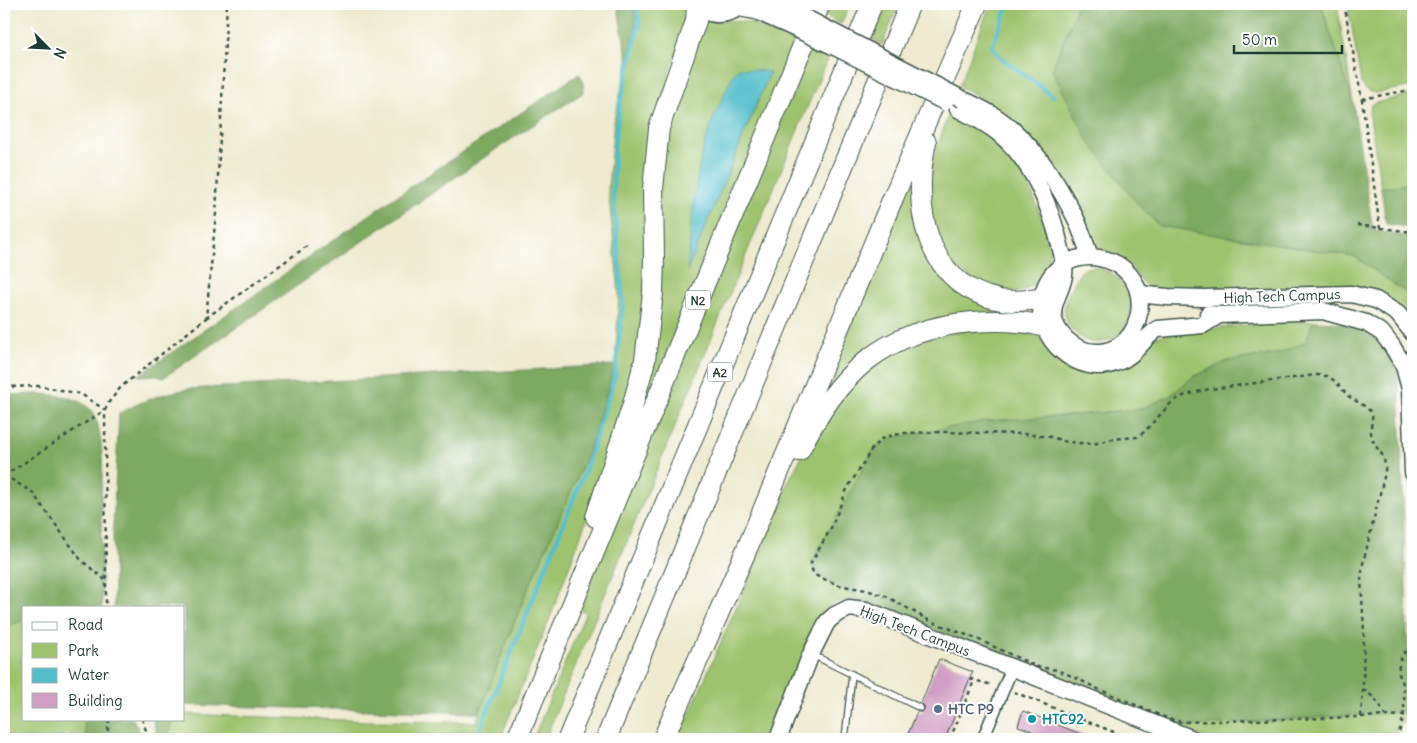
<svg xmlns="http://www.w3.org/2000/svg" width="1417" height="743" font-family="Delius,sans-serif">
	<rect width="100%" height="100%" fill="#fff"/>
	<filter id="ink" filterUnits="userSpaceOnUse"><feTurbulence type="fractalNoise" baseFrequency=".02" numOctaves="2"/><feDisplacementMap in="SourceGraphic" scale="10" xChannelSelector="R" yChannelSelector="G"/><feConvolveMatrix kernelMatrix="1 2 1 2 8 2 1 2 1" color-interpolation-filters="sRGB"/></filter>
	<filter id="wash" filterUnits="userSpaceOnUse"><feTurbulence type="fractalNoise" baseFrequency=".0096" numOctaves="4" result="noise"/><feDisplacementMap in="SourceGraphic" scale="20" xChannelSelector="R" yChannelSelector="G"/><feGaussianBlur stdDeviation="1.12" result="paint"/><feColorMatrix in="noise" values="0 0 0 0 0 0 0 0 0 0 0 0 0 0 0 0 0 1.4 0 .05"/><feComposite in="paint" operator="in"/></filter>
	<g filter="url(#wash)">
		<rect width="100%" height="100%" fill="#efead0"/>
		<!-- green -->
		<path fill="#9ec36e" stroke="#5e8051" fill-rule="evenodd" d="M634,4H685L688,8L689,22L669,73L638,359L610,457L550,618L500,739H167L172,719H184V714L371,721L476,722L521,605L588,453L615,365L619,293L608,188L614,120L636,28Z
			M829,4H850L841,24L824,15Z
			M887,4H899L882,45L872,39Z
			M990,4H1078L1053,70L1159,226L1354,256L1413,298V321L1381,295L1357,287L1153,291L1144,284L1126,261L1109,252L1099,250L1089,238L1008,117L985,100L959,86Z
			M1321,4H1337L1353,102Z
			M1348,4H1413V86L1376,93C1368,92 1365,90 1361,83Z
			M704,18C726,23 742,18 763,27V30L796,42L614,479L639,406L665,129ZM770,72L688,269L696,184L704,148L709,131L733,75Z
			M810,48L829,55L545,739H533L586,612L579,609Z
			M1413,94V183L1381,188L1369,111L1371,105L1375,103Z
			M948,116L992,138L1011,155L1024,175L1035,200L1045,228L1050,251L1049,260L1047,267L1039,280L1025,290L1008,294L988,291L950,263L927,212L932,161Z
			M925,124L928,253L1012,309L1011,315L892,335L797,435Z
			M1092,267C1135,270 1147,334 1102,342C1081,346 1062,325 1065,305C1066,297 1070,291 1074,284C1079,275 1080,268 1092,267Z
			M1313,321L1306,342L1281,353L1228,361L1193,377L1170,396L1140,409L1065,416L986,421L817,575L863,601C846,599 833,600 820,614L768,739H678L762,549L789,480L830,404L898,344L982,327L1037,334C1050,354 1060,360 1081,370L1155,337L1168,334L1274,322Z
			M24,620V654L21,661L24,671V719H84L86,739H71V733L54,739H4V628Z
			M1410,711L1392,739H1208L1178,727Z"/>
		<!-- forest -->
		<path fill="#7ea961" stroke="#4e734a" d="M617,4H634L636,28L628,62Z
			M1078,4H1321L1353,102L1373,231L1413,237V298L1354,256L1159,226L1137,203L1089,142L1052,70Z
			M579,74L582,78L584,92L498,148L163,378L155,375L138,376L394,198Z
			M1413,183V228L1386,224L1381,188Z
			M1313,321C1339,321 1364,326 1382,345C1389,352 1394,364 1399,372L1410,711L1178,727L863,601L817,575L811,563L875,447L895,437L986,421L1065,416L1140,409L1170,396L1193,377L1228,361L1281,353L1306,342Z
			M615,365L588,453L521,605L479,713L184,705V607H114L113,526L119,414C142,400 162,394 188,389Z
			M32,394C53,394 83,395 95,416C97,420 98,426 99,431C104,454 102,476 101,499C101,535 102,571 102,607H24V620L4,628V395Z
			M84,719H133L143,737V739H86Z
			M153,719H172L167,739H155L156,732Z"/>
		<!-- water -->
		<path fill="#51beca" stroke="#387e7f" d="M739,68L770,72L687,271C692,225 693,176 709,131C715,112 725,94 733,75Z"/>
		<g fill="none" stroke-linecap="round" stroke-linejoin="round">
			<!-- stream -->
			<path stroke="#51beca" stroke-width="4.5" d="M1009,4L992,46L1000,57L1053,96
				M476,739L586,468L615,376L623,302L613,193L614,148L620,103L639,26L637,4"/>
		</g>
		<g id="blocks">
			<!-- building -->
			<path fill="#d09ec4" d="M939,659L973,672L970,678L945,739H906L917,712H922L924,710V706L921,703Z
				M1023,711L1093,739H1029L1032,731L1018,726Z"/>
		</g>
	</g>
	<g filter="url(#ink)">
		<use href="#blocks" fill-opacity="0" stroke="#3e574b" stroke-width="1"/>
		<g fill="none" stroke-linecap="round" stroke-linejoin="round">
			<!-- lane casing -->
			<g stroke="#3e574b" stroke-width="8">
				<path id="lane" d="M813,655L920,708
					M845,739L852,674"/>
			</g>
			<!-- street casing -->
			<g stroke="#3e574b" stroke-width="14">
				<path id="street" d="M983,739L1012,668"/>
			</g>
			<!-- secondary casing -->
			<g stroke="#3e574b" stroke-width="19">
				<path id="secondary" d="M695,4C708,18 729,17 743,4
					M780,4L798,14
					M739,8L756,11L792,27
					M966,101C975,105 984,110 993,115C1030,138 1056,179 1075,217C1081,229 1085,243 1090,256
					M958,109C971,116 985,122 997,132C1029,157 1046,196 1057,234C1060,247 1066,262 1064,275C1062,294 1045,308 1058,329C1081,366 1132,357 1139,313C1149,250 1054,234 1042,298C1034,339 1079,379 1118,362C1137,355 1143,337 1158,329L1203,325L1219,315
					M1138,292L1147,295L1168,297L1204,298L1351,294L1376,300L1398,314L1413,333
					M1208,314L1219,315L1323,311L1366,323L1382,333L1392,346L1404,366L1410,389L1413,473
					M778,739L811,654L827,622L835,615L849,608L866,610L1193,739"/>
			</g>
			<!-- highway casing -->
			<g stroke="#3e574b" stroke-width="22">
				<path id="highway" d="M926,142C912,204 924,282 996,299C1010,303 1027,300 1041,299
					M799,451C837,374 884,329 973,322C997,320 1022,320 1045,327
					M596,517L633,404L645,360L653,293L654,258L653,189L659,128L696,21L697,6
					M517,739L820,4
					M568,739L872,4
					M606,739L910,4
					M663,739L746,551L890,205L977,4"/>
			</g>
			<!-- path -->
			<path stroke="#3e574b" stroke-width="2.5" stroke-dasharray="4 4" stroke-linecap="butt" d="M1344,4L1362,100L1380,228
				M1362,99L1410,90
				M1357,225L1413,232
				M206,318L307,246
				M1316,375L1327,376L1335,381L1348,396L1366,407L1372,413C1373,421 1369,429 1372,437C1376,453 1386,449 1385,473L1363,563L1361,580L1364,631L1363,689L1361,717L1182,722L1169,719L1098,689L1072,676L1057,670L1038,667L977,639L930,621L886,596L866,590L839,585L821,578L815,575L812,570L811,563L832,526L847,489L872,449L881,439L889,436L905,433L943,432L1024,434L1051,437L1067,442L1093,444L1113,439L1137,437L1144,432L1172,402L1183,396L1204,390Z
				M4,387L40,386L81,394L105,410L106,607
				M4,475L32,492L81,560L105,580
				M4,476L105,410L109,402L121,387L206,318L216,213L227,4
				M970,679L992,685
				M1363,689C1374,697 1380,703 1385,716
				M1014,692L1131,739
				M1361,717L1413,715
				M142,719L149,739
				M998,732L1011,739
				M107,739L109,719
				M950,739L974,681
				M1396,739C1404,724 1406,702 1403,685C1403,681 1400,678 1399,674C1397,662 1404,650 1413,644"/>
			<!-- lane -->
			<use href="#lane" stroke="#fff" stroke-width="5.5"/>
			<!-- street -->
			<use href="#street" stroke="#fff" stroke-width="11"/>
			<!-- secondary -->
			<use href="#secondary" stroke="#fff" stroke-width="16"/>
			<!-- highway -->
			<use href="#highway" stroke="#fff" stroke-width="20"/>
			<!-- secondary-bridge casing -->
			<g stroke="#3e574b" stroke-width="19" stroke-linecap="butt">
				<path id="secondary-bridge" d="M798,14L962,99
					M792,27L831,45L945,102"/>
			</g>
			<!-- secondary-bridge -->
			<use href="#secondary-bridge" stroke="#fff" stroke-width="16"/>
		</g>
	</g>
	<!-- markers -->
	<circle fill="#5c6f8a" stroke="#fff" stroke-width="2" cx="938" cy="709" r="5"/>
	<circle fill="#0f9aa8" stroke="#fff" stroke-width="2" cx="1032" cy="719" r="5"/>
	<g text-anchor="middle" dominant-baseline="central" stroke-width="4" stroke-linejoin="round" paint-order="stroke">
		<!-- shield labels -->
		<g fill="#fff" stroke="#627771" stroke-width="1">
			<rect x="685.5" y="290.5" width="25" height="19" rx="4"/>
			<rect x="707.5" y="362.5" width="25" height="19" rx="4"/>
		</g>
		<g font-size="12" font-weight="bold" fill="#1f3d34">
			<text x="698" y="300">N2</text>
			<text x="720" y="372">A2</text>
		</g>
		<!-- street labels -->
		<g font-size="14" fill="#1f3d34" stroke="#fff">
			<text transform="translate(1282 296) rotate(-2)">High Tech Campus</text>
			<text transform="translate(915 631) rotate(21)">High Tech Campus</text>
		</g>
		<!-- service labels -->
		<g font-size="14" font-weight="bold" fill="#4e5e75" stroke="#fff" text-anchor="start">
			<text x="948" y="709">HTC P9</text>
		</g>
		<!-- culture labels -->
		<g font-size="14" font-weight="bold" fill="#0d838f" stroke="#fff" text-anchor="start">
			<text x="1042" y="719">HTC92</text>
		</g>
	</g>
	<!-- margin -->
	<rect width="1417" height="743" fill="none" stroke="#fff" stroke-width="20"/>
	<!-- legend -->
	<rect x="22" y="606" width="162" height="115" fill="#ffffff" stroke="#a5b1ae"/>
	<rect x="32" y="622" width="25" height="8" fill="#ffffff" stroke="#a5b1ae"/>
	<text x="68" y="630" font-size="15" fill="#1f3d34">Road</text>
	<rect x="32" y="643" width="25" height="15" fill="#9ec36e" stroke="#a5b1ae"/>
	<text x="68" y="656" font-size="15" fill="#1f3d34">Park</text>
	<rect x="32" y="668" width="25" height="15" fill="#51beca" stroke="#a5b1ae"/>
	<text x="68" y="680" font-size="15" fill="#1f3d34">Water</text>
	<rect x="32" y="693" width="25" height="15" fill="#d09ec4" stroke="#a5b1ae"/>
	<text x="68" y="706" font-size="15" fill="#1f3d34">Building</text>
	<!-- north arrow -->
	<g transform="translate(48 48) rotate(114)" stroke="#ffffff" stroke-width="4" paint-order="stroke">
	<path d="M0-4L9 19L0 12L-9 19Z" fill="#1f3d34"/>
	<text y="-8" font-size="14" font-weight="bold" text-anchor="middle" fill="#1f3d34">N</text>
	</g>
	<!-- scale -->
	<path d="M1234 45v8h108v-8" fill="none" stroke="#1f3d34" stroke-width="2.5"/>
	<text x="1242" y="45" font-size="15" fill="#1f3d34" stroke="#ffffff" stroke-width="4" paint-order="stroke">50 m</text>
</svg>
